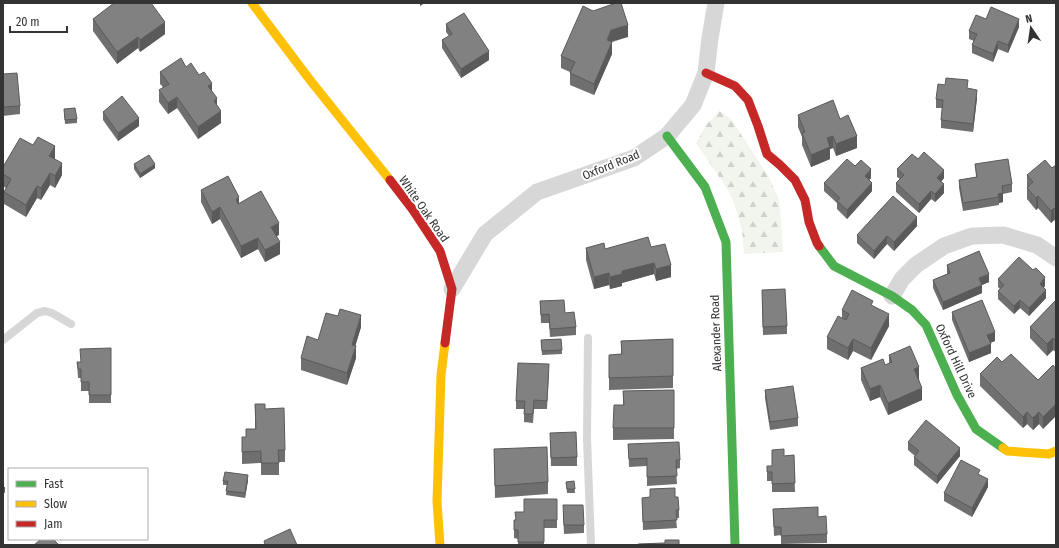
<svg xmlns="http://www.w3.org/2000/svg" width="1059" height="548" font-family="'Fira Sans Condensed',sans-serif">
	<defs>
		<pattern id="forest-firs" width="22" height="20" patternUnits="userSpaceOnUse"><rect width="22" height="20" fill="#f1f5ed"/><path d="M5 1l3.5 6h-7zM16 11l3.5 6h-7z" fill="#cfd2cc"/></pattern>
	</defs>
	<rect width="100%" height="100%" fill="#fff"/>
	<!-- forest -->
	<path fill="url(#forest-firs)" d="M719,111L731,119L767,174L779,199L782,232L783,252L744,254L742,229L734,203L728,190L696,143L707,124Z"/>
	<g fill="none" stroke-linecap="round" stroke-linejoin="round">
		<!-- lane -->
		<path stroke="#d7d7d7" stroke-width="8" d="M588,338L587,438L591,545
			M3,340L37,313L45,311L52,313L71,324"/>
		<!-- street -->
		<path stroke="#d7d7d7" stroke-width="17" d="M452,289L485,234L537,192L634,158L667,136L693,105L706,73L710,38L716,3
			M892,296L902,279L916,265L944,246L972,236L1003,235L1037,245L1056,258"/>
		<!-- fast -->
		<path stroke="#4caf50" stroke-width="9" d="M667,136L705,187L726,242L735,545
			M819,246L834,266L892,296L912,310L926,325L957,395L976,429L1003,448"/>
		<!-- slow -->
		<path stroke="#ffc107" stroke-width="9" d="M252,3L310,80L390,180
			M1003,448L1007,451L1049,454L1056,451
			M440,545L437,501L441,375L445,343"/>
		<!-- jam -->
		<path stroke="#c62828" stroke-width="9" d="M706,73L735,86L748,100L758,126L767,154L780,165L795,180L805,200L809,222L817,243L819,246
			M390,180L413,210L440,251L452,289L445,343"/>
	</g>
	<!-- wall -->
	<path fill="#6f6f6f" d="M93,19L165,34L140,52L138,48L117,64L93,31Z
		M986,19L1019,27L1008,53L998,49L993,62L972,53V45L974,41L969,39V31Z
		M446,24L489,60L461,78L442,48V40L449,36L446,32Z
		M628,37L612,42V54L594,95L570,85V72L561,68V56Z
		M186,67L199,75L212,91L217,105L221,123L198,139L177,108L168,114L159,102V90L163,87L160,84V72Z
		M3,74L20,106V114L3,116Z
		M968,89L977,98L973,132L941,128V120L942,108H936V99Z
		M64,109L77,119V123L65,124Z
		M103,112L139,126L118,141L103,120Z
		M798,115L840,119L857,148L836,156L833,148L830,149V159L811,167L802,145V137L798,127Z
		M55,158L54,159L62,175L55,188L50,185L41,200L37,198L26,217L4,204V192L6,188L3,186V167Z
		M918,159L944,178L941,182L944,193L935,202L931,199L919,213L896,192V183L900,179L897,177V169Z
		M134,164L155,168L140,178L134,169Z
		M975,164L1012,184V192L1003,194V202L999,203V205L963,211L959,188V180L976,177Z
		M1056,165V222L1054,220L1051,223L1038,208L1036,210L1027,199V175L1052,168Z
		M855,166L871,178L869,180L872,191L847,219L837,209V203L824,191V183Z
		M201,190L239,203L279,235L276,236L280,254L265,262L258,249L241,258L220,219L212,224L201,202Z
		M917,226L894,251L887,244L874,259L857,243V235Z
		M651,247L671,277L656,281L654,274L622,283V286L610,289L609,285L594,289L586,260V248L605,249Z
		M947,265L989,282L982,285V293L943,310L933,288V280L947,274Z
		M998,279L1045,286L1044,287L1046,298L1029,316L1020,308L1014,314L998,299V291L1000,289L998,287Z
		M762,298L787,326V334L763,335Z
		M1056,300V352L1053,350L1047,356L1030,338V327Z
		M540,301L565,313L576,327V335L550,337L549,323H541Z
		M873,306L889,326L871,360L853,351L848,360L827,349V337L842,318V310Z
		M952,312L995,341L990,343L991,353L969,362L952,320Z
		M361,327L355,346L356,358L347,385L301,370V358L318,340Z
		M561,339L562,354L542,355L541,340Z
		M673,339V388L609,390V355L621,354V341Z
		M111,348V403H89V391H81V378H78L77,362H81Z
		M889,355L919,379L922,400L888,415L880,397L870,401L861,380V368L885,365L889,364Z
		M1002,362L1038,380L1053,365L1043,429L1039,424L1033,430L1027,424L1023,428L980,386V374Z
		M549,372L547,409H534L533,423L524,422V409H516V401Z
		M674,390V439L613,440V428L623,405V391Z
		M765,390L798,418V426L770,430L765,398Z
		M255,404L265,409L285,450V462H279V475H261V463L242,464V437H246V429H255Z
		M550,441L577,457V466H551Z
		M908,442L960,456L937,484L914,465V457L915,456L908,450Z
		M628,444L680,460V468L676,469L677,484L647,486V466L629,467Z
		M494,449L548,482V494L495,498Z
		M794,455L795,492H772V481H767V466H772L784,456Z
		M980,475L988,487L972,517L944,501V493Z
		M248,480L245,498L226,495L227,485H223V481Z
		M574,481L575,493H567L566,482Z
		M650,489L675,497L679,510V518H676L677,528L643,530L642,498H650Z
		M557,499V528H544V545H518V539L514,538V520H515L524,512Z
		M773,509L818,517L827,534V543L781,544V535L774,536Z
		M563,514L584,525V533L564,534Z"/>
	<!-- shaded-wall -->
	<path fill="#5a5a5a" d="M420,3H425L420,6Z
		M1019,19V27L1008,53V45Z
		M165,22V34L140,52V40Z
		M628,25V37L611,42L607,40L611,30Z
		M138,37V48L117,64V52Z
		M998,41V49L993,62V54Z
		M612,42V54L594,95V84Z
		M489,51V60L461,78V69Z
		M212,83V95L208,86Z
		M977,90V98L973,132V124Z
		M177,97V108L168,114V103Z
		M217,98V110L214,101Z
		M221,111V123L198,139V127Z
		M139,118V126L118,141V133Z
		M833,136V148L830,149V159L811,167V155L827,138Z
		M857,136V148L836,156V144Z
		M55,146V158L49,168V156Z
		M62,163V175L55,188V176Z
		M155,164V168L140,178V174Z
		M871,169V178L865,184V176Z
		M944,170V178L937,186V178Z
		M50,173V185L41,200V188Z
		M872,183V191L847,219V210Z
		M944,184V193L935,202V194Z
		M37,186V198L26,217V205Z
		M931,191V199L919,213V204Z
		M1003,193V202L999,203L998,194Z
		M1038,196V208L1036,210V198Z
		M239,197V209L236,199Z
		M220,207V219L212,224V212Z
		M1054,208V220L1051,223V211Z
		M917,217V226L894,251V242Z
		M279,223V235L271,239V227Z
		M887,236V244L874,259V251Z
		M258,238V249L241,258V246Z
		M280,242V254L265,262V250Z
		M654,263V274L622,283V286L610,289V277L622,271Z
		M671,265V277L656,281V269Z
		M609,273V285L594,289V277Z
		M989,274V282L982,285V293L943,310V302L979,278Z
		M1045,277V286L1040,292V284Z
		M1046,290V298L1029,316V308Z
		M1020,300V308L1014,314V306Z
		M889,314V326L871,360V348Z
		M361,315V327L352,357V345Z
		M995,332V341L987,344V335Z
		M1053,338V350L1047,356V344Z
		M853,339V351L848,360V348Z
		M991,344V353L969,362V353Z
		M356,346V358L347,385V373Z
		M919,367V379L914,381V369Z
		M880,385V397L870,401V389Z
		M922,388V400L888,415V403Z
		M1056,404V416L1043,429V417Z
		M1027,412V424L1023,428V417Z
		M1039,412V424L1033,430V418Z
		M960,448V456L937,484V476Z
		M248,475V480L245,498V493Z
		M988,479V487L972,517V508Z
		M5,488V492L3,495V491Z"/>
	<!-- building -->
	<path fill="#818181" stroke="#5a5a5a" d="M114,3H151L165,22L140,40L138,37L117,52L93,19Z
		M616,3H621L628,25L611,30L607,40L612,42L594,84L570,73L575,62L561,56L583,6L593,11Z
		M991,7L1019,19L1008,45L998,41L993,54L972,45L977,34L969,31L976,15L986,19Z
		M464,13L489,51L461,69L442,40L452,34L446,24Z
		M181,58L186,67L191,63L199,75L204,72L212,83L208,86L217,98L214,101L221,111L198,127L177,97L168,103L159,90L169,84L160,72Z
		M17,73L20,106L3,107V74Z
		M946,78L968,80L967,88L977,90L973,124L941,120L943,100L936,99L938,84L945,85Z
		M122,96L139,118L118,133L103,112Z
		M833,100L840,119L848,115L857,136L836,144L833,136L827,138L830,147L811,155L802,133L805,132L798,115Z
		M75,108L77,119L65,120L64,109Z
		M38,137L55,146L49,156L62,163L55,176L50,173L41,188L37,186L26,205L4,192L11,179L3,174V167L20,138L33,145Z
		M924,152L944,170L937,178L944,184L935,194L931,191L919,204L896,183L904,175L897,169L912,154L918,159Z
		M149,155L155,164L140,174L134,164Z
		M847,159L855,166L861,160L871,169L865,176L872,183L847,210L837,201L840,198L824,183Z
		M1008,159L1012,184L1002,186L1003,193L998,194L999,197L963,203L959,180L977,177L975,164Z
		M1045,160L1052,168L1056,165V210L1054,208L1051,211L1038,196L1036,198L1027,188L1033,182L1027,175Z
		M228,176L239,197L236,199L238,204L261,191L279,223L271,227L280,242L265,250L258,238L241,246L220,207L212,212L201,190Z
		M893,196L917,217L894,242L887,236L874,251L857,235Z
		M648,237L651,247L665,244L671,265L656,269L654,263L622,271V274L610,277L609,273L594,277L586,248L604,243L605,249Z
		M979,251L989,274L979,278L982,285L943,302L933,280L950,273L947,265Z
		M1019,257L1033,270L1036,268L1045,277L1040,284L1046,290L1029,308L1020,300L1014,306L998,291L1004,285L998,279Z
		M785,289L787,326L763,327L762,290Z
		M852,290L873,301L871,305L889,314L871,348L853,339L848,348L827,337L838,316L846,320L849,314L842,310Z
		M564,300L565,313L574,312L576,327L550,329L549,314L541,315L540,301Z
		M982,300L995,332L987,335L991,344L969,353L952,312Z
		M1056,300V341L1053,338L1047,344L1030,327Z
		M340,309L361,315L352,345L356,346L347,373L301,358L307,336L318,340L326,313L338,316Z
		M561,339L562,350L542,351L541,340Z
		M673,339V376L609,378V355L622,354L621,341Z
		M910,346L919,367L914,369L922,388L888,403L880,385L870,389L861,368L883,359L885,365L892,362L889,355Z
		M111,348V395H89V382H81V369H78L77,362H81L80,349Z
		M1011,354L1038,380L1053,365L1056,369V404L1043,417L1039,412L1033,418L1027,412L1023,417L980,374L997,357L1002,362Z
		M518,363L549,364L547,401L534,400L533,414H524L525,401H516Z
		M793,386L798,418L770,422L765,390Z
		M674,390V428H613L614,405H624L623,391Z
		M255,404H265V409L284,408L285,450H278L279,463H261V451L242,452V437H246V429H256Z
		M926,420L960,448L937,476L914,457L919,451L908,442Z
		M576,432L577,457L551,458L550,433Z
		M679,442L680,460H676L677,476L647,477V458L629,459L628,444Z
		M547,447L548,482L495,486L494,449Z
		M784,449V456L794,455L795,483L772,484V472H767V466H772V450Z
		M961,460L980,470L978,474L988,479L972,508L944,493Z
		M225,472L248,475L245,493L226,491L228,481H223Z
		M574,481L575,489H567L566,482Z
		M3,486L5,488L3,491Z
		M675,488V497H678L679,510H676L677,520L643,522L642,498L650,497V489Z
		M524,499H557V520H544V542H518V530H514V520H516L515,512H524Z
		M563,505H583L584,525H564Z
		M818,507V517L826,516L827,534L781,536V527H774L773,509Z
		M290,529L297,545H265L264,541Z
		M41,539H53L58,544L57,545H34Z
		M665,540H679V545H638V544L665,543Z"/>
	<g text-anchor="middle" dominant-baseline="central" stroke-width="4" stroke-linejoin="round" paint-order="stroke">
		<!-- street labels -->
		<g font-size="12" fill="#333" stroke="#fff">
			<text transform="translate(611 165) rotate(-22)">Oxford Road</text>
			<text transform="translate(424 209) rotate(55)">White Oak Road</text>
			<text transform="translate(716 333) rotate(-92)">Alexander Road</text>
			<text transform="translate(956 361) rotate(65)">Oxford Hill Drive</text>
		</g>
	</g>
	<!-- border -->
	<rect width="1059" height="548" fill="none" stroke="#333333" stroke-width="8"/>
	<!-- legend -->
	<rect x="8" y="468" width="140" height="72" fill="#ffffff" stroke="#adadad"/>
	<rect x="16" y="481" width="20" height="6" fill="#4caf50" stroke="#adadad"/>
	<text x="44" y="488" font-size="12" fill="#333333">Fast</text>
	<rect x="16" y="501" width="20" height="6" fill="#ffc107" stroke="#adadad"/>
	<text x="44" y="508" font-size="12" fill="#333333">Slow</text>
	<rect x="16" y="521" width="20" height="6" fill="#c62828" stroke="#adadad"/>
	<text x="44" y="528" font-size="12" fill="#333333">Jam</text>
	<!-- north arrow -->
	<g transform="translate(1031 28) rotate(347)" stroke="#ffffff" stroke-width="3" paint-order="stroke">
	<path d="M0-3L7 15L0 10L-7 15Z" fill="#333333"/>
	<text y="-6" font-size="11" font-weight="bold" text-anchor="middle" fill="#333333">N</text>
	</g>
	<!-- scale -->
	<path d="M10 26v6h57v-6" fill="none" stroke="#333333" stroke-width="2"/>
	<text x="16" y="26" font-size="12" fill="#333333" stroke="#ffffff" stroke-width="3" paint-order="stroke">20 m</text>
</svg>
